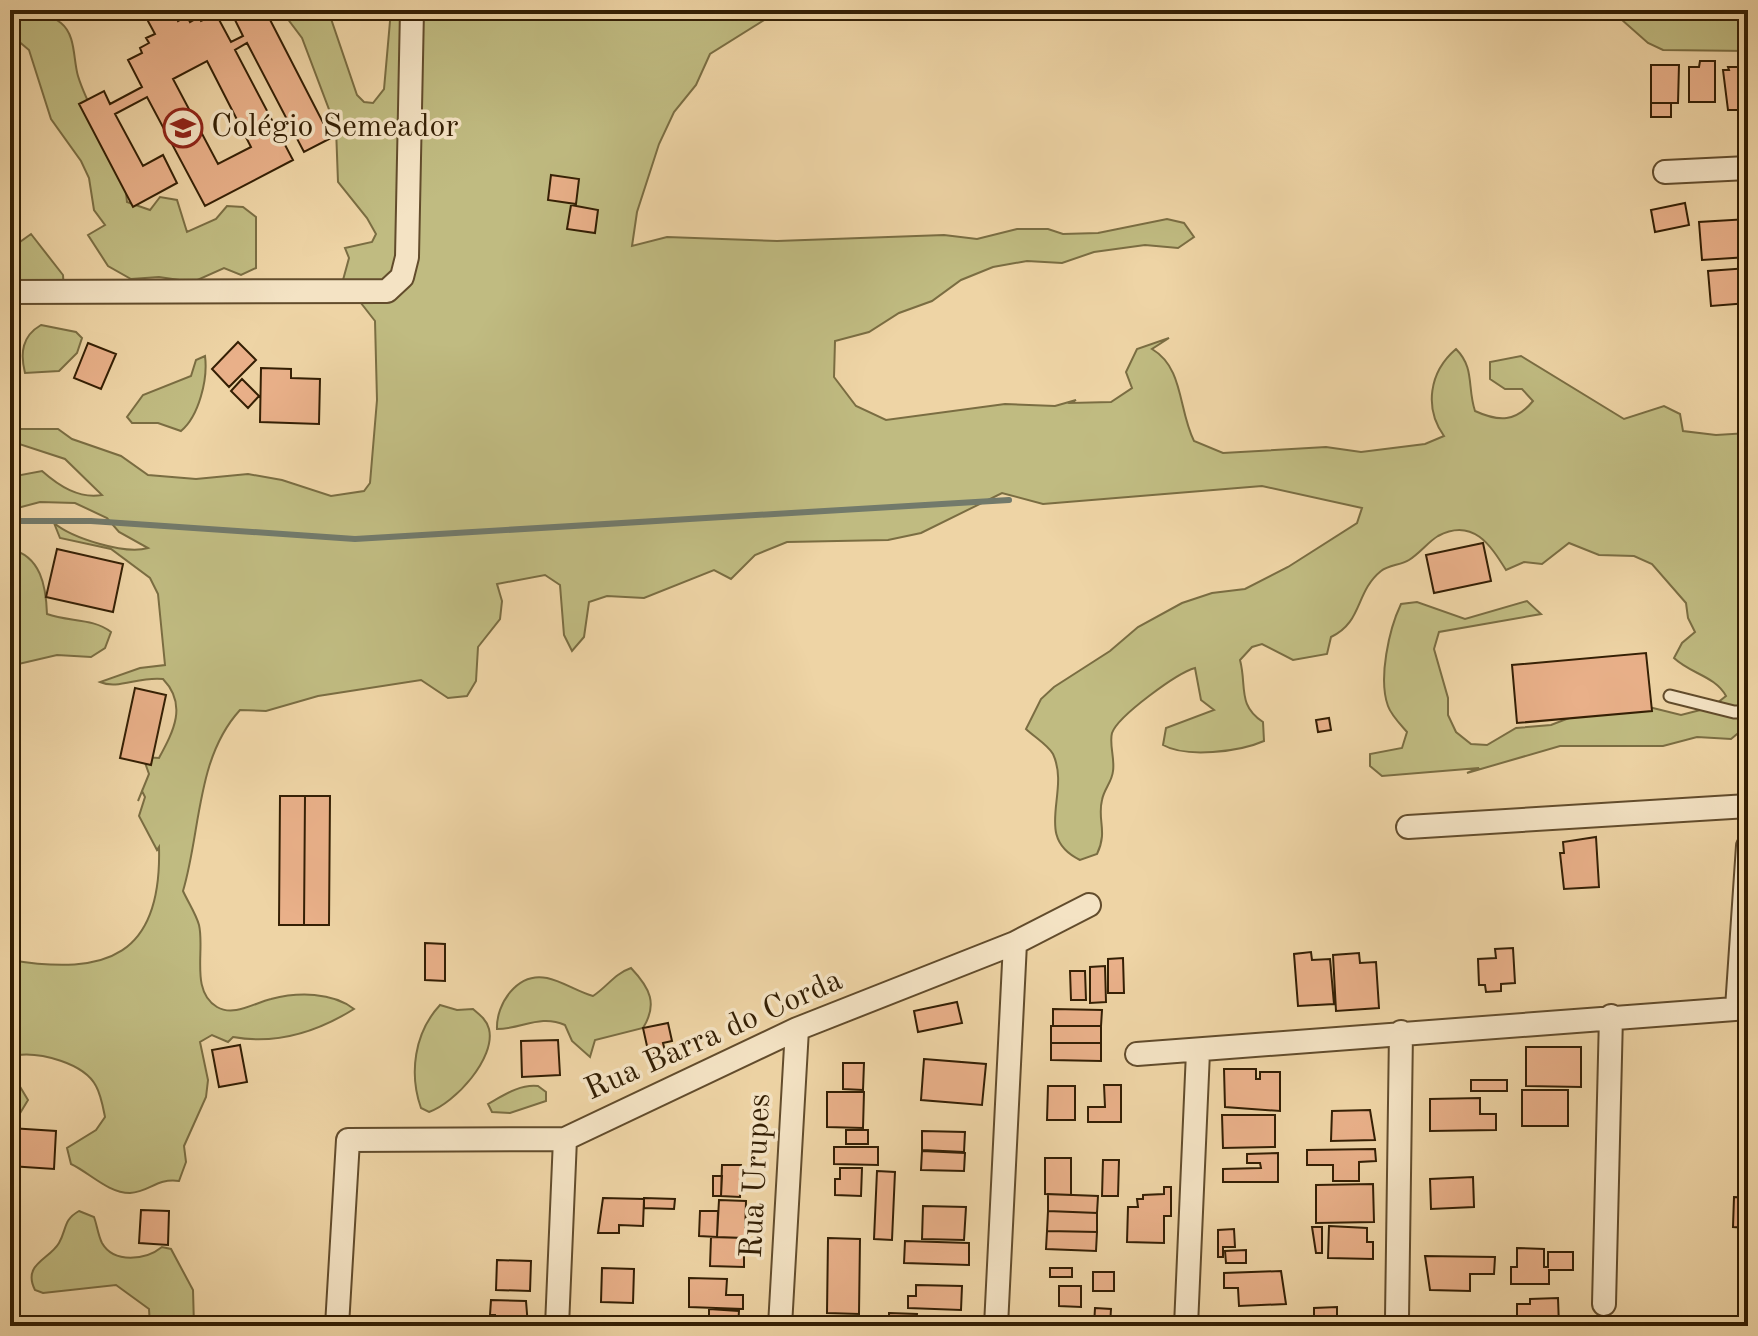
<svg xmlns="http://www.w3.org/2000/svg" width="1758" height="1336" font-family="'Old Standard TT',serif">
	<rect width="100%" height="100%" fill="#eed4a5"/>
	<filter id="stains"><feTurbulence type="fractalNoise" baseFrequency=".0025" numOctaves="4"/><feColorMatrix values="0 0 0 0 .2 0 0 0 0 .09 0 0 0 0 .02 0 0 0 .5 -.17"/></filter>
	<radialGradient id="worn" r=".72"><stop offset=".6" stop-color="#630" stop-opacity="0"/><stop offset="1" stop-color="#630" stop-opacity=".3"/></radialGradient>
	<!-- green -->
	<path fill="#c0bb81" stroke="#7a6d42" stroke-width="2" d="M10,10C32,10 44,10 61,23C76,35 73,59 78,76C91,119 124,156 127,202L150,210L160,197L177,200L187,232L216,219L227,206L243,207L256,217V268L241,275L224,268L193,282L159,277L131,279L108,266L88,235L105,225L94,210L89,178L81,161L51,119L29,50L10,34Z
		M281,10H328L357,95L364,102L373,103L384,89L391,10H762L769,17L710,54L696,85L674,112L659,144L637,212L632,246L667,237L777,241L944,235L977,239L1017,229H1048L1063,234L1098,233L1167,219L1184,223L1194,237L1178,248L1145,245L1094,252L1062,263L1027,261L993,267L961,280L932,301L899,313L869,332L835,341L834,377L856,406L886,420L1005,404L1055,406L1076,400L1071,403L1111,402L1132,388L1126,372L1137,349L1169,338L1152,349C1184,368 1178,409 1194,441L1223,453L1326,447L1361,452L1425,444L1444,436C1424,408 1429,372 1456,349C1475,368 1467,387 1475,411C1499,422 1516,422 1533,401L1522,389H1505L1490,379V362L1521,356L1624,419L1664,406L1680,414L1683,431L1716,435L1748,433V725L1731,739L1697,737L1663,746H1560L1467,773L1479,768L1382,776L1370,766V754L1402,748L1407,732C1401,725 1391,715 1388,706C1378,679 1389,629 1401,604L1417,602L1465,619L1527,601L1541,614L1439,632L1434,649L1448,698V715L1456,732L1471,744L1487,745L1516,728L1551,725L1582,713L1649,707L1681,715L1712,707L1726,696C1715,676 1691,674 1674,658L1682,643L1695,632L1688,618L1686,603L1652,564L1634,556L1599,555L1569,543L1542,564L1524,562L1506,570C1491,546 1473,517 1438,536C1428,542 1420,553 1409,560C1401,565 1388,565 1381,571C1355,592 1363,622 1331,637L1327,654L1293,660L1262,644L1252,647L1240,660C1247,686 1237,705 1263,722L1264,741C1239,752 1186,758 1163,745L1166,728L1214,710L1201,700L1195,668C1177,673 1118,716 1112,733C1109,744 1115,759 1113,771C1112,782 1104,789 1102,800C1097,820 1108,831 1097,854L1080,860C1032,837 1071,793 1053,754C1048,745 1033,736 1026,729L1041,699L1054,687L1110,651L1138,627L1182,603L1212,593L1245,589L1288,567L1357,523L1362,508L1262,486L1043,504L1002,493L921,533L888,540L787,542L755,555L731,579L714,570L644,598L607,596L589,602L584,637L572,651L564,635L560,585L545,575L497,584L502,601L500,619L478,647L476,681L467,696L448,698L421,680L318,696L266,711L240,710C196,758 201,831 183,891C188,902 196,914 199,925C205,950 190,991 217,1007C234,1017 254,1003 271,999C298,992 332,992 354,1009C317,1032 277,1045 233,1037L228,1042L212,1035L200,1042L208,1080L206,1097L184,1146L186,1162L179,1181C156,1178 150,1192 130,1193C108,1193 90,1173 71,1164L67,1148L96,1130L105,1117C103,1107 101,1095 96,1086C84,1063 40,1052 17,1055L10,1070L28,1100L19,1115L10,1118V960C107,976 162,956 159,847L157,850L139,816L145,797L142,791L138,801L149,774L143,757L159,758C173,732 188,705 163,679C139,676 118,690 100,682L140,668L165,665L158,594L150,578L111,549L60,538L54,523C72,538 125,555 148,548L119,532L107,518L75,503L40,502L10,510V477L42,471C59,486 79,499 102,495L65,459L16,443L10,429H58L72,439L121,456L148,475L196,479L248,474L282,480L331,496L364,491L370,483L377,400L375,321L343,280L349,258L345,248L372,242L376,234L367,218L338,182L336,128L302,38Z
		M1619,10H1704L1717,16L1748,15V51L1663,50L1648,43L1622,20Z
		M31,234L63,275L64,291L10,296V241L17,244Z
		M41,325L76,332L82,338L77,353L59,371L25,373C20,353 22,336 41,325Z
		M205,356C208,379 199,416 181,431L158,423H132L127,417L143,395L191,376L196,360Z
		M10,549C41,556 46,586 47,614C69,622 93,618 111,632L105,648L91,657L57,655L10,666Z
		M631,968C650,988 658,1004 643,1028L595,1040L590,1057L572,1041L565,1025C540,1014 522,1029 497,1029C496,1004 517,972 547,978C562,981 578,992 593,996C608,986 614,974 631,968Z
		M440,1005L457,1010L473,1009C479,1014 487,1020 489,1029C496,1058 455,1103 429,1112L421,1108C409,1074 414,1033 440,1005Z
		M538,1086L546,1092V1101L510,1113L492,1112L488,1104C504,1095 520,1084 538,1086Z
		M79,1211L94,1217C97,1225 98,1235 102,1243C114,1264 146,1260 162,1247L171,1249L193,1290L194,1326H150L149,1309L116,1285L43,1293L35,1290C22,1264 49,1260 59,1243C67,1229 63,1220 79,1211Z"/>
	<g fill="none" stroke-linecap="round" stroke-linejoin="round">
		<!-- stream -->
		<path stroke="#727a6b" stroke-width="6" d="M10,521H91L355,539L1009,500"/>
	</g>
	<!-- building -->
	<path fill="#e9b089" stroke="#341f04" stroke-width="2" fill-rule="evenodd" d="M142,10H173L178,21L187,16L190,22L199,17L201,21L216,14L231,42L243,36L235,20L254,10H265L331,138L304,152L247,43L235,50L293,160L205,206L147,97L115,114L143,166L163,155L177,183L133,207L79,104L104,91L110,104L142,87L128,60L142,53L140,48L149,43L146,38L155,34ZM207,61L251,147L218,164L173,79Z
		M1700,61H1715V102H1689V67H1699Z
		M1651,65H1679L1678,103H1651Z
		M1728,67H1743V71H1748V92H1743V110H1728L1723,70H1729Z
		M1651,103H1671V117H1651Z
		M551,175L579,179L576,204L548,200Z
		M1685,203L1689,225L1655,232L1651,210Z
		M571,205L598,210L595,233L567,229Z
		M1748,219V257L1702,260L1699,222Z
		M1748,268V303L1711,306L1708,271Z
		M10,325L19,328L11,359H10Z
		M238,342L256,360L229,387L212,369Z
		M88,343L116,354L101,389L74,378Z
		M261,368L291,369V378L320,379L319,424L260,422Z
		M242,379L259,396L248,408L231,391Z
		M1483,543L1491,581L1434,593L1426,555Z
		M57,549L123,564L113,612L46,597Z
		M1646,653L1652,711L1517,723L1512,665Z
		M135,688L166,695L151,765L120,758Z
		M1329,718L1331,730L1318,732L1316,720Z
		M280,796H305L304,925H279Z
		M305,796H330L329,925H304Z
		M1596,837L1599,887L1564,889L1560,853H1564L1563,842Z
		M425,943L445,944V981L425,980Z
		M1513,948L1515,983L1501,984V991L1486,992L1485,985H1479L1478,959L1496,958L1495,949Z
		M1311,952L1312,960L1330,959L1334,1004L1298,1006L1294,954Z
		M1359,953L1360,963L1376,962L1379,1008L1336,1011L1333,955Z
		M1123,958L1124,993H1108V959Z
		M1105,966L1106,1002L1090,1003V967Z
		M1070,971H1085L1086,1000H1071Z
		M957,1002L962,1023L918,1032L914,1011Z
		M1053,1009L1102,1010L1101,1026H1053Z
		M668,1023L672,1041L663,1043L665,1051L649,1055L643,1028Z
		M1051,1026H1101V1043H1051Z
		M558,1040L560,1075L522,1077L521,1041Z
		M1051,1043H1101V1061L1051,1060Z
		M240,1045L247,1082L219,1087L212,1050Z
		M1526,1047H1581V1087L1526,1086Z
		M924,1059L986,1064L982,1105L921,1100Z
		M843,1063H864L863,1090L843,1089Z
		M1224,1069H1256V1079H1260V1072H1280V1111L1225,1107Z
		M1471,1080H1507V1091H1471Z
		M1104,1085H1121V1122H1088V1107H1105Z
		M1048,1086H1075V1120H1047Z
		M1522,1090H1568V1126H1522Z
		M827,1092H864L863,1128L827,1127Z
		M1480,1098V1114H1496V1130L1430,1131V1099Z
		M1370,1110L1375,1140L1331,1141L1332,1111Z
		M1222,1115H1275V1147L1223,1148Z
		M10,1128L56,1131L54,1169L10,1166Z
		M846,1130H868V1144H846Z
		M922,1131L965,1132L964,1152L922,1150Z
		M834,1147H878V1165L834,1164Z
		M1375,1149L1376,1161L1359,1162V1181H1333V1165H1307V1150Z
		M922,1151L965,1153L964,1171L921,1170Z
		M1278,1153V1182H1223V1169L1261,1168L1260,1163H1247V1154Z
		M1045,1158H1071V1195L1045,1194Z
		M1103,1160H1119L1118,1196H1102Z
		M722,1165H741L740,1197L721,1196Z
		M840,1168H862L861,1196L835,1195V1179H840Z
		M877,1171L895,1172L892,1240L874,1239Z
		M713,1176H722L721,1196H713Z
		M1473,1177L1474,1207L1431,1209L1430,1179Z
		M1373,1184L1374,1222L1316,1223V1185Z
		M1164,1187H1171V1216H1164V1243L1127,1242L1128,1207H1138L1137,1199H1143V1195L1164,1194Z
		M1048,1194L1098,1196L1097,1213L1048,1211Z
		M1734,1197L1748,1198V1228L1733,1227Z
		M603,1198L644,1199L643,1226L619,1225V1233H598Z
		M644,1198L675,1199L674,1209L644,1208Z
		M719,1200L746,1201L745,1238L717,1237Z
		M923,1206L966,1207L964,1240L922,1239Z
		M141,1210L169,1211L168,1245L139,1243Z
		M700,1211H718L717,1237L699,1236Z
		M1048,1211L1097,1213V1232L1047,1231Z
		M1329,1226L1367,1228V1242H1373V1259L1328,1258Z
		M1312,1227H1322V1253H1316Z
		M1234,1229L1235,1247H1223V1257H1218V1230Z
		M1047,1231L1097,1232L1096,1251L1046,1249Z
		M711,1237L744,1238V1267L710,1266Z
		M828,1238L860,1239L859,1314L827,1313Z
		M905,1241L969,1243V1265L904,1263Z
		M1517,1248L1544,1249V1267H1548V1252H1573V1270H1549V1284H1511V1267H1517Z
		M1246,1250V1263H1226L1225,1251Z
		M1425,1256L1495,1257L1494,1274H1470V1291L1430,1290Z
		M497,1260L531,1261L530,1291L496,1290Z
		M602,1268L634,1269L633,1303L601,1302Z
		M1050,1268H1072V1277H1050Z
		M1281,1271L1286,1304L1239,1306L1238,1288H1224V1273Z
		M1093,1272H1114V1291H1093Z
		M689,1278L727,1279L726,1295H743V1309L689,1307Z
		M916,1285L962,1286L961,1310L908,1308V1296H916Z
		M1059,1286H1081V1307L1059,1306Z
		M1558,1298L1559,1326H1523V1319H1517V1304H1530V1299Z
		M491,1300L526,1301L528,1326H495V1315H490Z
		M1337,1307V1325L1363,1326H1314V1308Z
		M1095,1308L1111,1309L1110,1326H1094Z
		M709,1309L739,1311L738,1326H696V1319H709Z
		M889,1313L917,1314L916,1324L889,1326Z
		M854,1316H883V1326H854Z"/>
	<g fill="none" stroke-linecap="round" stroke-linejoin="round">
		<!-- lane casing -->
		<g stroke="#624c2c" stroke-width="15">
			<path id="lane" d="M129,10H131
				M1670,696L1734,712H1748"/>
		</g>
		<!-- street casing -->
		<g stroke="#624c2c" stroke-width="26">
			<path id="street" d="M1665,172L1748,168
				M10,292L387,291L402,277L407,257L412,10
				M1408,827L1748,806
				M1737,1008L1748,846
				M1137,1054L1748,1008
				M1604,1304L1611,1016
				M1397,1318L1401,1032
				M337,1326L348,1140L565,1139L797,1029L1015,943L1089,905
				M557,1326L565,1139
				M780,1326L797,1029
				M996,1326L1015,943
				M1186,1326L1198,1052"/>
		</g>
		<!-- lane -->
		<use href="#lane" stroke="#f4e3c4" stroke-width="11"/>
		<!-- street -->
		<use href="#street" stroke="#f4e3c4" stroke-width="22"/>
	</g>
	<!-- icons -->
	<defs>
		<g id="school-ring" transform="scale(2)"><circle r="9.5" fill="#f4e3c4" stroke="#8f2418" stroke-width="1.5"/><path d="M0-5L7-2L0 1L-7-2ZM-4 1L0 2.5L4 1V4Q0 6-4 4Z" fill="#8f2418"/></g>
	</defs>
	<g fill-rule="evenodd">
		<use href="#school-ring" x="183" y="128"/>
	</g>
	<g text-anchor="middle" dominant-baseline="central" stroke-width="7" stroke-linejoin="round" paint-order="stroke">
		<!-- poi labels -->
		<g font-size="32" fill="#341f04" stroke="#f4e3c4" text-anchor="start">
			<text x="211" y="128">Colégio Semeador</text>
		</g>
		<!-- street labels -->
		<g font-size="32" fill="#341f04" stroke="#f4e3c4">
			<text transform="translate(714 1036) rotate(-24)">Rua Barra do Corda</text>
			<text transform="translate(757 1176) rotate(-87)">Rua Urupes</text>
		</g>
	</g>
	<!-- margin -->
	<rect width="1758" height="1336" fill="none" stroke="#eed4a5" stroke-width="40"/>
	<rect x="12" y="12" width="1734" height="1312" fill="none" stroke="#341f04" stroke-width="4"/>
	<rect x="20" y="20" width="1718" height="1296" fill="none" stroke="#341f04" stroke-width="2"/>
	<rect width="100%" height="100%" filter="url(#stains)"/>
	<rect width="100%" height="100%" fill="url(#worn)"/>
</svg>
